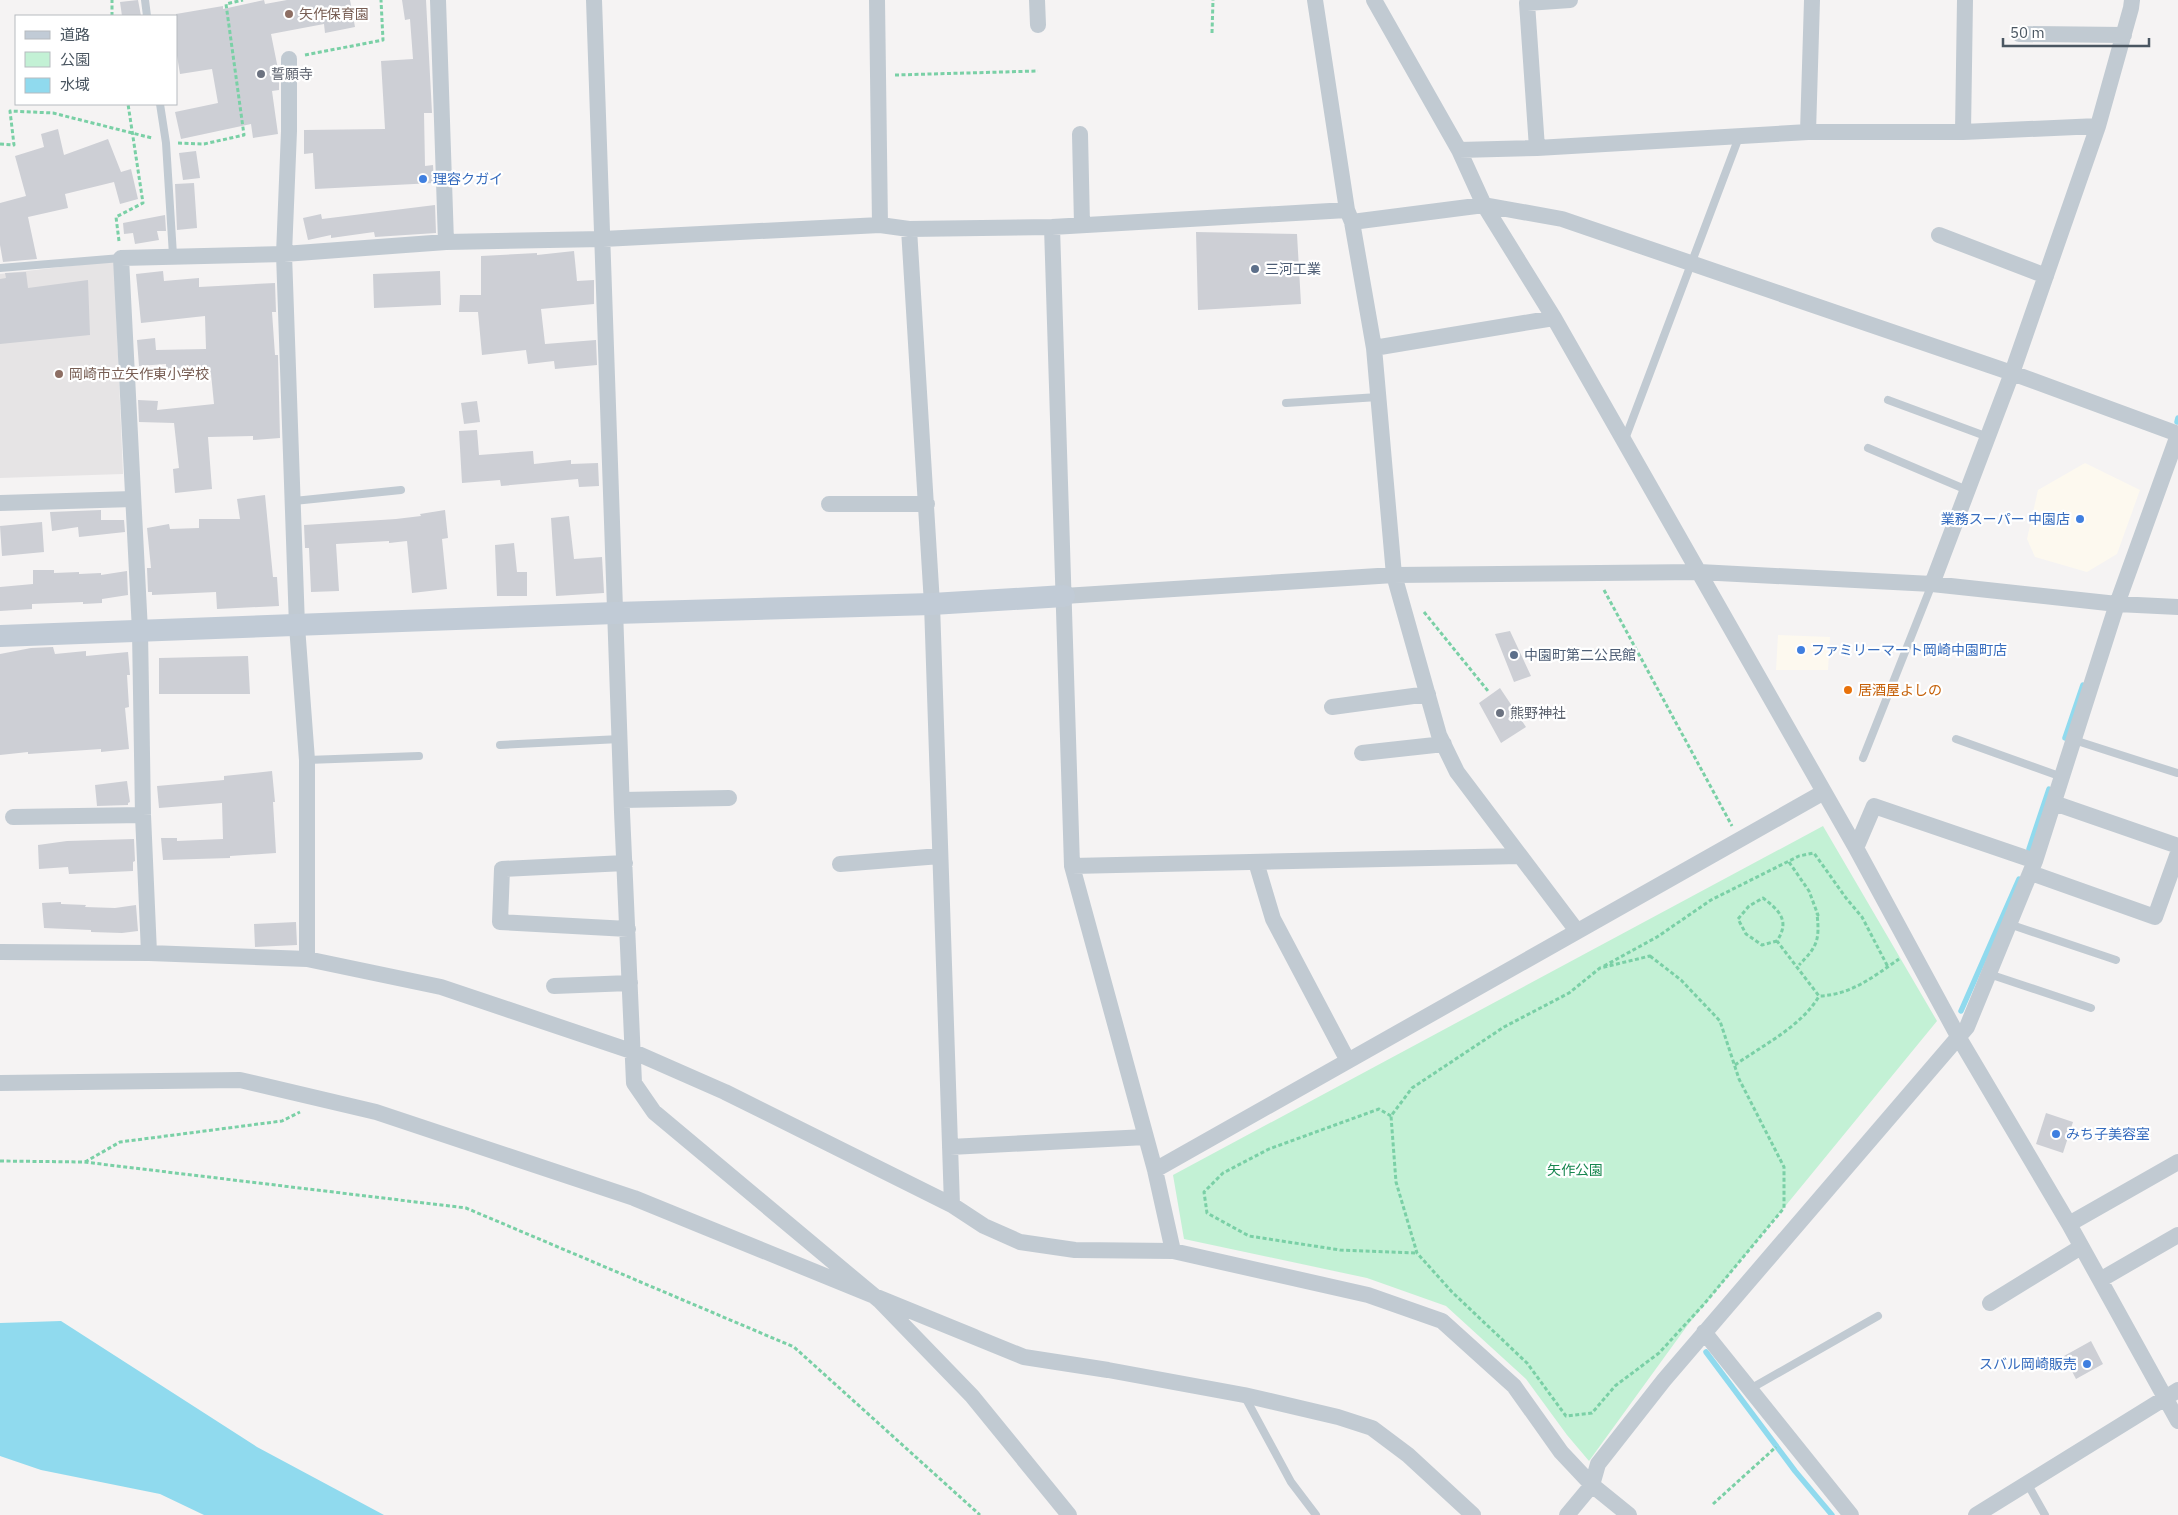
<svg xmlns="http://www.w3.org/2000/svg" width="2178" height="1515" font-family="'IBM Plex Sans','Noto Sans JP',sans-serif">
	<rect width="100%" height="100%" fill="#f5f3f3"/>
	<!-- commercial -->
	<path fill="#fdf9ef" d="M2085,463L2140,490L2117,554L2087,572L2035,557L2027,539L2038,490Z
		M1778,635L1830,637L1828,670H1776Z"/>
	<!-- education -->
	<path fill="#e6e4e5" d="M114,261L123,474L0,478V274Z"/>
	<!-- green -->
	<path fill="#c3f1d5" d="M1823,826L1937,1021L1687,1326L1589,1461L1567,1435L1526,1379L1446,1306L1367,1278L1184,1239L1173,1175Z"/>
	<!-- water -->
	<path fill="#90daee" d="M61,1321L257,1447L384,1515H204L160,1494L41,1470L0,1456V1323Z"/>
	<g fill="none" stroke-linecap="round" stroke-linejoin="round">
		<!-- stream -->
		<path stroke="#90daee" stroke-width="5.5" d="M2177,422L2178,418
			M2065,738L2083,685
			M2029,849L2049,789
			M1961,1011L2019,879
			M1706,1352L1795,1471L1832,1515"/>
	</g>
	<!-- building -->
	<path fill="#cdcfd5" d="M138,0L141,16H122L120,2Z
		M264,0L265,4L287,0H350L355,27L325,33L324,24L271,34L279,74V90L272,91L278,134L253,138L251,124L181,139L175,112L218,103L212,69L180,74L176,50V14L223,6V9Z
		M402,0H426L432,113H424L425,166L433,165L434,183L315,189L313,153L304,154V130L385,129L381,61L413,59L410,19L405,20Z
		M58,129L64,155L108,139L121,172L131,169L138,199L120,204L114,182L65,194L68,208L28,217L37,259L3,262L0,245V203L26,196L15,156L44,147L41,134Z
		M196,151L200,178L183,180L179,153Z
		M194,183L197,228L177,230L175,184Z
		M435,205L436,233L375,237L374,232L331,238V235L308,240L303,218L321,214L322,219Z
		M165,215L166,231H157L159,240L135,244L133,233L124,234L123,223Z
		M1196,232L1297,234L1301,304L1198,310Z
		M574,251L577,281L594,280V304L541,309L545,344L596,340L597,365L555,369L554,361L528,364L526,350L482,355L478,312H459L460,295H481V256L537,253V255Z
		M163,271L164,281L199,278V287L275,283L276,312H272L275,355H278L280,438L253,440V436L208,437L212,489L175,493L173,469L179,468L174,423L139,422L138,400L158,401L157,410L214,404L211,374L166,375V364L139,366L137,340L155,338L156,350L206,349L205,316L141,323L136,274Z
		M440,271L441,305L374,308L373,274Z
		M26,272L28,288L88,280L90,335L0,344V279L6,278L5,273Z
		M477,401L480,422L464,424L461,403Z
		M477,430L479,455L533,451L534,464L571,460V464L598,463L599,486L579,487L578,479L501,486L500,480L462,483L459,431Z
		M265,495L273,577H277L279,606L217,609L216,592L152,595V592H148L147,568H151L147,528L169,524L170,529L199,528V519H240L237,499Z
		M101,510V520H124L125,532L79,537L78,527L52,531L50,512Z
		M445,510L448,538L442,539L447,589L412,593L407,541L389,543V541L336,544L339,591L311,592L309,548H305L304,525L396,519L421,516L420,514Z
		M569,516L574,559L602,557L604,593L556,596L551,518Z
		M42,522L44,552L2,556L0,526Z
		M514,543L517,572H527V596H497L495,545Z
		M33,570H54V573L79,572V574L101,573V575L127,571L128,595L102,599V603L83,604V602L32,604V609L0,611V587L33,584Z
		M1510,631L1531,676L1514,682L1495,634Z
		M53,647L55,654L86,651V656L128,652L130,675H127L129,707L125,708L129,749L101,752V749L28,754V752L0,755V654L31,648Z
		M248,656L250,694H159V658Z
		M1500,688L1526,727L1501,743L1479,703Z
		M272,771L275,802H273L276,853L230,856V858L163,860L161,838H177V841L223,839L222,803L159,808L157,786L224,780V776Z
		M127,781L130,802L128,803V805L97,806L95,785Z
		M134,839L135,861L133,862V871L69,874L68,867L39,869L38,845L67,841Z
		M61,902V904L86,905L85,907L115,908L136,905L138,931L122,933L91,932V930L44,928L42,903Z
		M296,922L297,945L255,947L254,924Z
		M2046,1113L2073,1122L2063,1153L2036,1144Z
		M2091,1341L2103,1364L2076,1379L2064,1356Z"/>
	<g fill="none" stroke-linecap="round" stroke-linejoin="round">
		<!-- path -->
		<path stroke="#7ad0a6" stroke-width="3" stroke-dasharray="4 2.5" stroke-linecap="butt" d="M112,16V0
			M1212,33L1213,0
			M305,55L383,40L381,0
			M895,75L1038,71
			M178,143L204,144L244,135L226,4L243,0
			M0,144L14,145L10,111L53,113L152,138
			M119,241L116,217L143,203L128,104
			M1604,590L1732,826
			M1424,612L1488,691
			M1789,862L1809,891L1818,915L1817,914C1820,940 1817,947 1799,965
			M1777,941L1762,945L1746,934L1738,919L1749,906L1763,898C1780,911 1790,921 1777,941L1819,996C1851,995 1873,977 1899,959
			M1650,956L1681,980L1720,1021L1739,1079L1784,1167V1208L1705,1303L1659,1353L1615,1386L1592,1413L1566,1416L1527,1363L1452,1292L1417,1253L1396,1182L1391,1116L1412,1088L1504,1027L1569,993L1600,968Z
			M1604,966L1657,937L1711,900L1799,856L1814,853L1846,898L1862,917L1888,967
			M1735,1065C1763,1045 1802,1026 1819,996
			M1391,1116L1379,1109L1269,1149L1223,1173L1204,1192L1207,1213L1249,1236L1340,1250L1417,1253
			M0,1161L84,1162L466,1208L794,1347L980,1515
			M85,1162L120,1142L282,1121L300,1112
			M1713,1504L1776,1447"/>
		<!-- lane -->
		<path stroke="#c1cad2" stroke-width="8" d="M145,0L147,16
			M160,104L166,143L173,255
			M0,268L121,258
			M1888,400L1988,437
			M1286,403L1378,397
			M1625,439L1739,137
			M1868,448L1967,490
			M294,501L401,490
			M1956,739L2062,777
			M2074,740L2177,773
			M500,745L620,739
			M1863,758L1932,584
			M307,760L419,756
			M2009,924L2116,960
			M1989,974L2091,1008
			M1750,1389L1878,1316
			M1245,1397L1291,1482L1316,1515
			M2027,1483L2045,1515"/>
		<!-- street -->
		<path stroke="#c1cad2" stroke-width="16" d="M438,0L446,242
			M594,0L622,812L634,1083L654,1112L879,1300L972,1396L1069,1515
			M877,0L880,225
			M1037,0L1038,25
			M1315,0L1347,210L1352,222L1374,348L1394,575L1439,735L1457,772L1577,931
			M1374,0L1459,150L1484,205L1554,318L1856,848L1959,1038L2069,1224L2178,1421
			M2019,34L2124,35
			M289,59V131L284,254L297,626L307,760V959
			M1808,132L1812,0
			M1963,132L1965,0
			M1080,134L1082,225
			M1537,148L1527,3L1570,0
			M1459,150L1537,148L1808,132H1963L2098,126
			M1352,222L1484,205L1562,219L2012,373L2178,434
			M1052,227L1072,866L1155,1170L1173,1251
			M909,229L932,604L952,1205L984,1226L1020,1242L1075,1250L1173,1251L1368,1295L1442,1321L1514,1386L1561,1452L1592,1485L1629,1515
			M1939,235L2046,276
			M1374,348L1554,318
			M0,503L133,499
			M829,504H927
			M1932,584L2012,373L2098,126L2131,8L2132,0
			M1064,596L1394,575L1699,572L1932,584L2117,604L2178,607
			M1332,707L1428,694
			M1362,753L1444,744
			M622,800L729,798
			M2054,803L2178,846
			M13,817L143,815
			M1856,848L1874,806L2035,861
			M1256,862L1273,919L1348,1061
			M625,863L502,869L500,922L628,929
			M840,864L940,856
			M1072,866L1520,856
			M2031,873L2155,917L2178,853
			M0,952L149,953L307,959L441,987L634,1052L725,1092L952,1205
			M149,953L143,815L140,631L121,258L284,254L446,242L603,239L880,225L909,229L1052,227L1347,210
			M554,986L630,983
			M0,1083L240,1080L376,1112L634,1198L1024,1357L1108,1370L1244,1395L1338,1417L1372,1428L1408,1455L1473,1515
			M950,1147L1146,1137
			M1155,1170L1824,792
			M2069,1224L2178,1162
			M2100,1280L2178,1235
			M1990,1303L2081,1247
			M1704,1332L1851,1515
			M1567,1515L1592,1485L1598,1464L1664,1380L1967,1027L2035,861L2117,604L2178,435
			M1976,1515L2178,1390"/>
		<!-- secondary -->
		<path stroke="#c1cbd6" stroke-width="22" d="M0,636L615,613L932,604L1064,596"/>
	</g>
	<!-- markers -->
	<g fill="#8d6e63" stroke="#fff" stroke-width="2">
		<circle cx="289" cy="14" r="5"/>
		<circle cx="59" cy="374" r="5"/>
	</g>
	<g fill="#6b7280" stroke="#fff" stroke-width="2">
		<circle cx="261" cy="74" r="5"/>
		<circle cx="1500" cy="713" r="5"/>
	</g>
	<g fill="#3f7fe0" stroke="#fff" stroke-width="2">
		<circle cx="423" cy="179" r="5"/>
		<circle cx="2080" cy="519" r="5"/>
		<circle cx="1801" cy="650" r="5"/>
		<circle cx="2056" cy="1134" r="5"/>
		<circle cx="2087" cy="1364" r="5"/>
	</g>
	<g fill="#5c6f8a" stroke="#fff" stroke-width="2">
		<circle cx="1255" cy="269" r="5"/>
		<circle cx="1514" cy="655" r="5"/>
	</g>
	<circle fill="#e8710a" stroke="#fff" stroke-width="2" cx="1848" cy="690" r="5"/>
	<g text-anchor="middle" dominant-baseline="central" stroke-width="4.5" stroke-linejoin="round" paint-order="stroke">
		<!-- education labels -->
		<g font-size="14" fill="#785e54" stroke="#fff" text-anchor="start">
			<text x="299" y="14">矢作保育園</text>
			<text x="69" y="374">岡崎市立矢作東小学校</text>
		</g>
		<!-- worship labels -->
		<g font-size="14" fill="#5b616d" stroke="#fff" text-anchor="start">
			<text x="271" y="74">誓願寺</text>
			<text x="1510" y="713">熊野神社</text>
		</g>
		<!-- shop labels -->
		<g font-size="14" fill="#366cbe" stroke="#fff" text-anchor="start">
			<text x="433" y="179">理容クガイ</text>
			<text x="2070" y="519" text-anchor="end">業務スーパー 中園店</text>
			<text x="1811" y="650">ファミリーマート岡崎中園町店</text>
			<text x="2066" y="1134">みち子美容室</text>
			<text x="2077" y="1364" text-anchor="end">スバル岡崎販売</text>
		</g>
		<!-- service labels -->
		<g font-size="14" fill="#4e5e75" stroke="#fff" text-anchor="start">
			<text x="1265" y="269">三河工業</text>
			<text x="1524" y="655">中園町第二公民館</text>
		</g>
		<!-- food labels -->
		<g font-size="14" fill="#c56008" stroke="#fff" text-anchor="start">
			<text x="1858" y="690">居酒屋よしの</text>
		</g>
		<!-- park labels -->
		<g font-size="14" fill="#17864f" stroke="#fff">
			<text x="1575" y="1170">矢作公園</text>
		</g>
	</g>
	<!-- legend -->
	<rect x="15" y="15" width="162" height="90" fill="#ffffff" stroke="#b7bbc0"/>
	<rect x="25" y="31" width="25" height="8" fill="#c1cbd6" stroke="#b7bbc0"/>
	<text x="60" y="40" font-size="15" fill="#4a5661">道路</text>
	<rect x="25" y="52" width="25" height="15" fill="#c3f1d5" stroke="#b7bbc0"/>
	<text x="60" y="65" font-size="15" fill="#4a5661">公園</text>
	<rect x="25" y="78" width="25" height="15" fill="#90daee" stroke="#b7bbc0"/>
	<text x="60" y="90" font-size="15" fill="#4a5661">水域</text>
	<!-- scale -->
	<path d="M2003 38v8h146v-8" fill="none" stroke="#4a5661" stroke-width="2.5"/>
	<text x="2010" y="38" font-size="15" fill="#4a5661" stroke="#ffffff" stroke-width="4" paint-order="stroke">50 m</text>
</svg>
